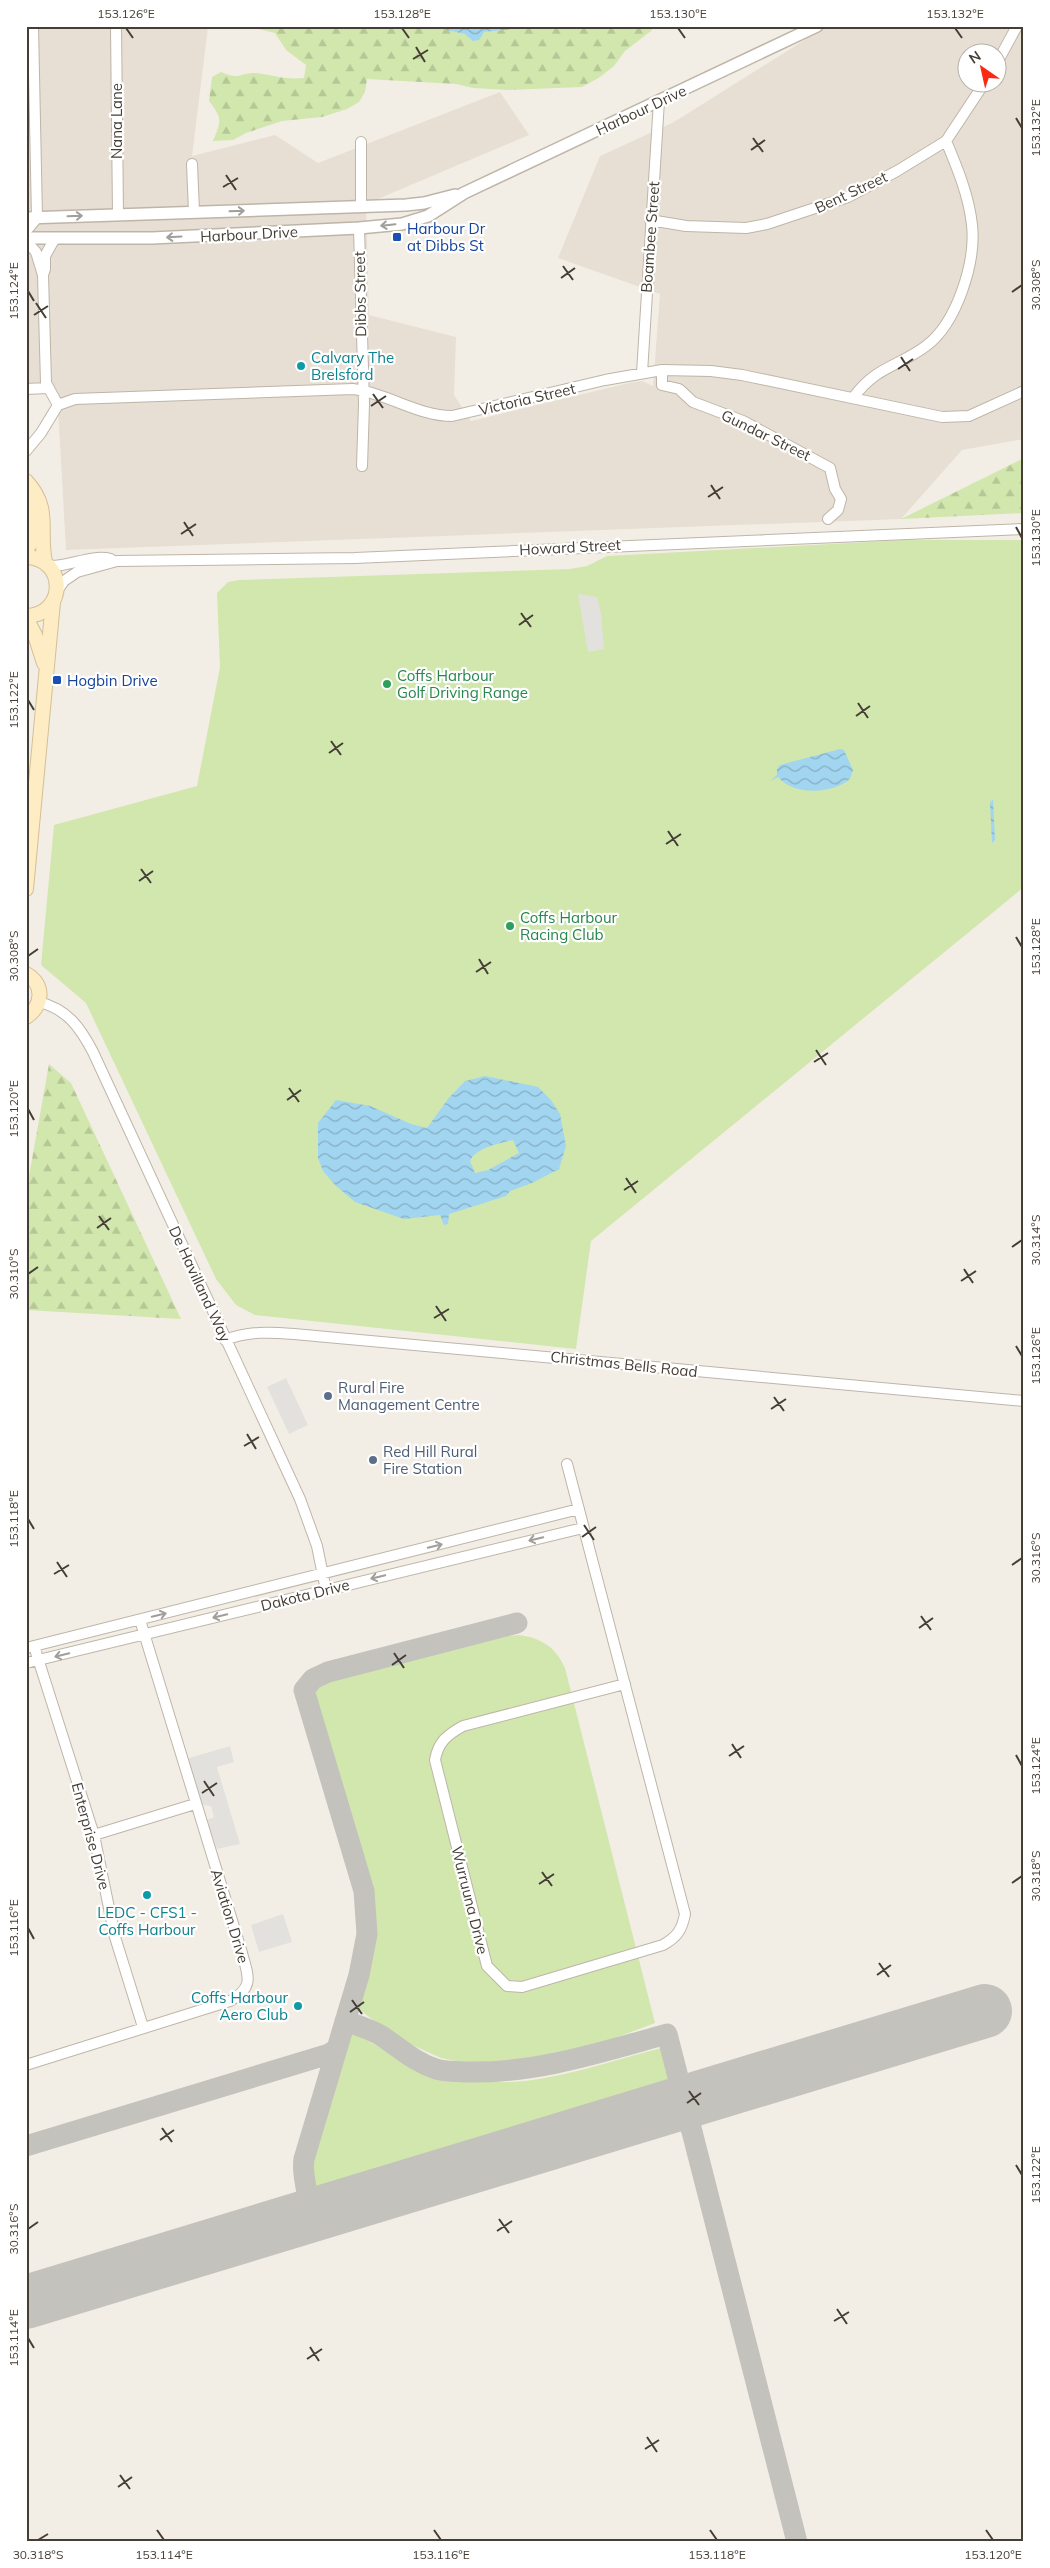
<svg xmlns="http://www.w3.org/2000/svg" width="1050" height="2568" font-family="Mulish,sans-serif">
	<defs>
		<pattern id="forest-firs" width="22" height="20" patternUnits="userSpaceOnUse" patternTransform="scale(1.25)"><rect width="22" height="20" fill="#d1e7ae"/><path d="M5 1l3.5 6h-7zM16 11l3.5 6h-7z" fill="#b5c796"/></pattern>
		<pattern id="water-waves" width="16" height="10" patternUnits="userSpaceOnUse" patternTransform="scale(1.25)"><rect width="16" height="10" fill="#a1d5f0"/><path d="M0 5q4-4 8 0t8 0" fill="none" stroke="#85aec3"/></pattern>
	</defs>
	<rect width="100%" height="100%" fill="#f3eee5"/>
	<!-- residential -->
	<path fill="#e7dfd3" fill-rule="evenodd" d="M26,26L208,27L192,156L275,135L318,163L500,92L529,135L366,204L369,315L456,337L454,395L471,421L629,383L642,381L653,386L660,294L558,258L600,156L674,122L827,26H1024V439L962,450L901,519L66,550L57,390L26,386ZM968,52H998V82H968Z"/>
	<!-- green -->
	<path fill="#d1e7ae" d="M904,540H1024V887L591,1241L576,1349L255,1315L236,1305L216,1279L86,1003L41,965L54,825L197,786L220,667L217,593L228,582L239,580L570,569L587,566L607,556Z
		M519,1635C541,1638 556,1647 565,1668L655,2023L583,2050L493,2064H470L441,2058L412,2045L369,2017L358,2008L376,1925L373,1885L314,1705C313,1689 322,1684 336,1679L507,1636Z
		M348,2029L413,2067L428,2074L454,2079L459,2077C476,2078 494,2083 512,2082C562,2079 613,2060 662,2048L670,2088L662,2099L327,2199C311,2196 307,2184 307,2169Z"/>
	<!-- forest -->
	<path fill="url(#forest-firs)" d="M246,26H429L480,37L484,32L538,27L561,29L573,26H654L651,31L625,51L614,66L600,77L582,87L509,90L473,88L456,84L367,79L365,92L359,102L347,109L322,117L282,121L246,133L233,140L213,141C221,121 223,119 209,101L212,77L221,72C241,81 239,72 256,73C274,75 283,80 304,78L306,65L286,50L275,33Z
		M1024,458V513L901,519Z
		M49,1064L71,1083L181,1319L26,1310V1193Z"/>
	<!-- parking -->
	<path fill="#e3e1de" d="M578,594L597,597L601,614L604,649L588,652Z
		M286,1378L308,1425L289,1434L267,1387Z
		M230,1746L234,1762L217,1767L240,1844L217,1849L207,1820L214,1817L211,1806L195,1804L182,1760Z
		M283,1914L292,1942L259,1952L251,1925Z"/>
	<!-- water -->
	<path fill="url(#water-waves)" fill-rule="evenodd" d="M429,26H573L561,29L538,27L484,32L479,40L473,41L465,34Z
		M840,749L844,750L853,770L850,779C832,794 794,796 778,777L770,781L777,775V769L780,765Z
		M993,799L995,840L992,843L990,803Z
		M485,1076L538,1087L551,1100L560,1114L566,1146L559,1169L532,1183L510,1191L506,1196L449,1214L448,1224L444,1225L440,1215L404,1219L355,1202L335,1185L323,1171L318,1158V1123L336,1100L370,1106L411,1124L427,1128L448,1099L465,1081ZM513,1140L519,1153L488,1170L475,1173L470,1161C475,1148 500,1143 513,1140Z"/>
	<g fill="none" stroke-linecap="round" stroke-linejoin="round">
		<!-- taxiway -->
		<path stroke="#c4c2bd" stroke-width="21" d="M345,2021C357,2025 370,2029 380,2035C399,2047 414,2062 436,2069C445,2072 456,2071 466,2072C535,2074 602,2052 667,2034L797,2542
			M663,2110L676,2099L679,2082
			M691,2124L693,2108L707,2096
			M26,2146L329,2054L337,2049
			M308,2194L318,2206L332,2209
			M298,2220C317,2202 300,2181 304,2159L359,1975L367,1934L364,1891L304,1690L313,1679L328,1672L517,1623"/>
		<!-- runway -->
		<path stroke="#c4c2bd" stroke-width="54" d="M26,2302L985,2011"/>
		<!-- minor casing -->
		<g stroke="#beb5a8" stroke-width="12">
			<path id="minor" d="M116,26L118,215
				M998,61L1017,26
				M361,142V207
				M192,164L194,212
				M650,220L686,226L746,228L767,224L848,197L897,171L946,141L985,82
				M359,228L364,404L362,466
				M26,231L37,218L33,26
				M55,238L45,256V269L43,275L46,383L58,405
				M26,241L36,252L43,275
				M662,370V385L679,389L693,402L743,421L830,468L835,489L841,499L838,510L828,519
				M642,373L659,101
				M26,389L47,388
				M853,398C876,366 898,367 926,346C957,323 976,262 972,225C969,196 957,167 946,141
				M26,451L41,433L58,405L75,399L353,389C387,393 418,416 452,416L605,380L662,370L711,371L742,375L942,417L969,416L1024,391
				M49,566C70,567 90,554 111,559
				M57,591L64,581L77,572L117,561L355,558L1024,529
				M39,1002C67,1009 80,1027 93,1052L300,1499L317,1546L326,1590
				M225,1340C249,1331 269,1332 294,1334L1024,1401
				M567,1464C606,1614 646,1764 685,1914C682,1930 677,1937 663,1945L522,1987L507,1986L487,1966L435,1760C438,1742 447,1735 463,1726L625,1684
				M34,1646L94,1835L115,1937L143,2027
				M26,1648L579,1509
				M26,1663L583,1528
				M94,1835L195,1804
				M26,2065L230,2001C255,1987 248,1976 242,1953L140,1620"/>
		</g>
		<!-- tertiary casing -->
		<g stroke="#beb5a8" stroke-width="14">
			<path id="tertiary" d="M26,218L406,205L424,203L455,195
				M26,238H152L359,228L402,224L428,216L464,193L817,26"/>
		</g>
		<!-- secondary casing -->
		<g stroke="#d3bf95" stroke-width="16">
			<path id="secondary" d="M26,481C52,509 38,530 45,562
				M26,497C36,515 37,534 26,551
				M26,557C67,558 67,615 26,616
				M26,618L35,635L44,663
				M26,889L53,602
				M26,974C45,984 43,1006 26,1017"/>
		</g>
		<!-- minor -->
		<use href="#minor" stroke="#fff" stroke-width="10"/>
		<!-- tertiary -->
		<use href="#tertiary" stroke="#fff" stroke-width="11"/>
		<!-- secondary -->
		<use href="#secondary" stroke="#feedc4" stroke-width="14"/>
	</g>
	<!-- one-way arrows -->
	<defs><path id="oneway-shaft" d="M-6 0H5M1.5-3L5.5 0L1.5 3" fill="none" stroke-width="1.6" stroke-linecap="round" stroke-linejoin="round" transform="scale(1.25)"/></defs>
	<g stroke="#a29e9a">
		<use href="#oneway-shaft" transform="translate(237 211) rotate(-2)"/>
		<use href="#oneway-shaft" transform="translate(75 216) rotate(-2)"/>
		<use href="#oneway-shaft" transform="translate(388 225) rotate(174)"/>
		<use href="#oneway-shaft" transform="translate(174 237) rotate(177)"/>
		<use href="#oneway-shaft" transform="translate(536 1539) rotate(166)"/>
		<use href="#oneway-shaft" transform="translate(435 1546) rotate(-14)"/>
		<use href="#oneway-shaft" transform="translate(378 1577) rotate(166)"/>
		<use href="#oneway-shaft" transform="translate(159 1615) rotate(-14)"/>
		<use href="#oneway-shaft" transform="translate(220 1616) rotate(166)"/>
		<use href="#oneway-shaft" transform="translate(62 1655) rotate(166)"/>
	</g>
	<!-- ticks -->
	<path fill="none" stroke="#453e35" stroke-width="2" d="M126,28L133,38M402,28L409,38M678,28L685,38M955,28L962,38M416,47L425,62M413,59L428,50M1016,118L1022,128M753,138L763,152M751,150L765,140M226,175L236,190M223,187L238,178M563,266L573,280M561,278L575,268M28,291L34,301M1012,292L1022,285M36,303L46,318M34,315L48,306M901,357L910,371M898,369L913,359M373,394L383,408M371,406L386,396M711,485L720,499M708,497L723,487M184,522L193,536M1016,527L1022,538M181,534L196,524M521,613L531,627M519,625L533,615M28,700L34,710M858,703L868,718M856,716L870,706M331,741L341,755M329,753L343,743M668,831L678,846M666,844L681,834M141,869L151,883M139,881L153,871M1016,937L1022,947M28,956L38,949M479,959L488,974M476,972L491,962M816,1050L826,1065M814,1062L828,1053M289,1088L299,1102M287,1100L301,1090M28,1109L34,1120M626,1178L636,1193M624,1190L638,1181M99,1216L109,1230M97,1228L111,1218M1012,1247L1022,1240M964,1269L973,1283M28,1274L38,1267M961,1281L976,1271M436,1306L446,1321M434,1318L449,1309M1016,1346L1022,1356M774,1397L784,1411M771,1409L786,1399M247,1434L256,1449M244,1446L259,1437M28,1519L34,1529M584,1525L594,1540M582,1537L596,1527M57,1562L67,1577M1012,1565L1022,1558M54,1574L69,1565M921,1616L931,1630M919,1628L933,1618M394,1653L404,1668M392,1665L406,1655M732,1744L741,1758M1016,1755L1022,1766M729,1756L744,1746M204,1781L214,1796M202,1793L217,1783M542,1872L552,1886M1012,1883L1022,1876M539,1884L554,1874M28,1928L34,1939M879,1963L889,1977M877,1975L891,1965M352,2000L362,2014M350,2012L364,2002M689,2091L699,2105M687,2103L701,2093M162,2128L172,2142M160,2140L174,2130M1016,2165L1022,2175M499,2219L509,2233M28,2229L38,2222M497,2231L512,2221M837,2309L847,2324M834,2321L849,2312M28,2338L34,2348M310,2347L319,2361M307,2359L322,2349M647,2437L657,2452M645,2449L659,2440M120,2475L130,2489M118,2487L132,2477M157,2530L164,2540M434,2530L441,2540M710,2530L717,2540M986,2530L993,2540M38,2540L48,2534"/>
	<!-- markers -->
	<g fill="#1a4fb4" stroke="#fff" stroke-width="2">
		<rect x="392" y="232" width="10" height="10" rx="2.5"/>
		<rect x="52" y="675" width="10" height="10" rx="2.5"/>
	</g>
	<g fill="#0f9aa8" stroke="#fff" stroke-width="2">
		<circle cx="301" cy="366" r="5"/>
		<circle cx="147" cy="1895" r="5"/>
		<circle cx="298" cy="2006" r="5"/>
	</g>
	<g fill="#2e9e5b" stroke="#fff" stroke-width="2">
		<circle cx="387" cy="684" r="5"/>
		<circle cx="510" cy="926" r="5"/>
	</g>
	<g fill="#5c6f8a" stroke="#fff" stroke-width="2">
		<circle cx="328" cy="1396" r="5"/>
		<circle cx="373" cy="1460" r="5"/>
	</g>
	<g text-anchor="middle" dominant-baseline="central" stroke-width="4.5" stroke-linejoin="round" paint-order="stroke">
		<!-- street labels -->
		<g font-size="15" fill="#453e35" stroke="#fff">
			<text transform="translate(641 110) rotate(-25)">Harbour Drive</text>
			<text transform="translate(116 121) rotate(-90)">Nana Lane</text>
			<text transform="translate(851 192) rotate(-25)">Bent Street</text>
			<text transform="translate(249 234) rotate(-3)">Harbour Drive</text>
			<text transform="translate(650 237) rotate(-86)">Boambee Street</text>
			<text transform="translate(360 294) rotate(-91)">Dibbs Street</text>
			<text transform="translate(527 399) rotate(-13)">Victoria Street</text>
			<text transform="translate(766 435) rotate(26)">Gundar Street</text>
			<text transform="translate(570 547) rotate(-3)">Howard Street</text>
			<text transform="translate(200 1284) rotate(65)">De Havilland Way</text>
			<text transform="translate(624 1364) rotate(6)">Christmas Bells Road</text>
			<text transform="translate(305 1595) rotate(-14)">Dakota Drive</text>
			<text transform="translate(91 1836) rotate(75)">Enterprise Drive</text>
			<text transform="translate(470 1900) rotate(76)">Wurruuna Drive</text>
			<text transform="translate(230 1916) rotate(73)">Aviation Drive</text>
		</g>
		<!-- transit labels -->
		<g font-size="15" fill="#164399" stroke="#fff" text-anchor="start">
			<text x="407" y="228">Harbour Dr<tspan x="407" dy="17">at Dibbs St</tspan></text>
			<text x="67" y="680">Hogbin Drive</text>
		</g>
		<!-- culture labels -->
		<g font-size="15" fill="#0d838f" stroke="#fff" text-anchor="start">
			<text x="311" y="357">Calvary The<tspan x="311" dy="17">Brelsford</tspan></text>
			<text x="147" y="1912" text-anchor="middle">LEDC - CFS1 -<tspan x="147" dy="17">Coffs Harbour</tspan></text>
			<text x="288" y="1997" text-anchor="end">Coffs Harbour<tspan x="288" dy="17">Aero Club</tspan></text>
		</g>
		<!-- leisure labels -->
		<g font-size="15" fill="#27864d" stroke="#fff" text-anchor="start">
			<text x="397" y="675">Coffs Harbour<tspan x="397" dy="17">Golf Driving Range</tspan></text>
			<text x="520" y="917">Coffs Harbour<tspan x="520" dy="17">Racing Club</tspan></text>
		</g>
		<!-- service labels -->
		<g font-size="15" fill="#4e5e75" stroke="#fff" text-anchor="start">
			<text x="338" y="1387">Rural Fire<tspan x="338" dy="17">Management Centre</tspan></text>
			<text x="383" y="1451">Red Hill Rural<tspan x="383" dy="17">Fire Station</tspan></text>
		</g>
	</g>
	<!-- border -->
	<rect width="1050" height="2568" fill="none" stroke="#ffffff" stroke-width="55"/>
	<!-- north arrow -->
	<g transform="translate(982 68) rotate(326)"><circle r="24" fill="#ffffff" stroke="#b5b2ae"/>
	<path d="M0-4L9 19L0 12L-9 19Z" fill="#fa2a15"/>
	<text y="-8" font-size="14" font-weight="bold" text-anchor="middle" fill="#453e35">N</text>
	</g>
	<rect x="28" y="28" width="994" height="2512" fill="none" stroke="#453e35" stroke-width="2"/>
	<g font-size="12" text-anchor="middle" fill="#453e35">
		<text x="126" y="18">153.126°E</text>
		<text x="402" y="18">153.128°E</text>
		<text x="678" y="18">153.130°E</text>
		<text x="955" y="18">153.132°E</text>
		<text transform="translate(1036 128) rotate(-90)" y="4">153.132°E</text>
		<text transform="translate(1036 285) rotate(-90)" y="4">30.308°S</text>
		<text transform="translate(14 291) rotate(-90)" y="4">153.124°E</text>
		<text transform="translate(1036 538) rotate(-90)" y="4">153.130°E</text>
		<text transform="translate(14 700) rotate(-90)" y="4">153.122°E</text>
		<text transform="translate(1036 947) rotate(-90)" y="4">153.128°E</text>
		<text transform="translate(14 956) rotate(-90)" y="4">30.308°S</text>
		<text transform="translate(14 1109) rotate(-90)" y="4">153.120°E</text>
		<text transform="translate(1036 1240) rotate(-90)" y="4">30.314°S</text>
		<text transform="translate(14 1274) rotate(-90)" y="4">30.310°S</text>
		<text transform="translate(1036 1356) rotate(-90)" y="4">153.126°E</text>
		<text transform="translate(14 1519) rotate(-90)" y="4">153.118°E</text>
		<text transform="translate(1036 1558) rotate(-90)" y="4">30.316°S</text>
		<text transform="translate(1036 1766) rotate(-90)" y="4">153.124°E</text>
		<text transform="translate(1036 1876) rotate(-90)" y="4">30.318°S</text>
		<text transform="translate(14 1928) rotate(-90)" y="4">153.116°E</text>
		<text transform="translate(1036 2175) rotate(-90)" y="4">153.122°E</text>
		<text transform="translate(14 2229) rotate(-90)" y="4">30.316°S</text>
		<text transform="translate(14 2338) rotate(-90)" y="4">153.114°E</text>
		<text x="38" y="2559">30.318°S</text>
		<text x="164" y="2559">153.114°E</text>
		<text x="441" y="2559">153.116°E</text>
		<text x="717" y="2559">153.118°E</text>
		<text x="993" y="2559">153.120°E</text>
	</g>
</svg>
